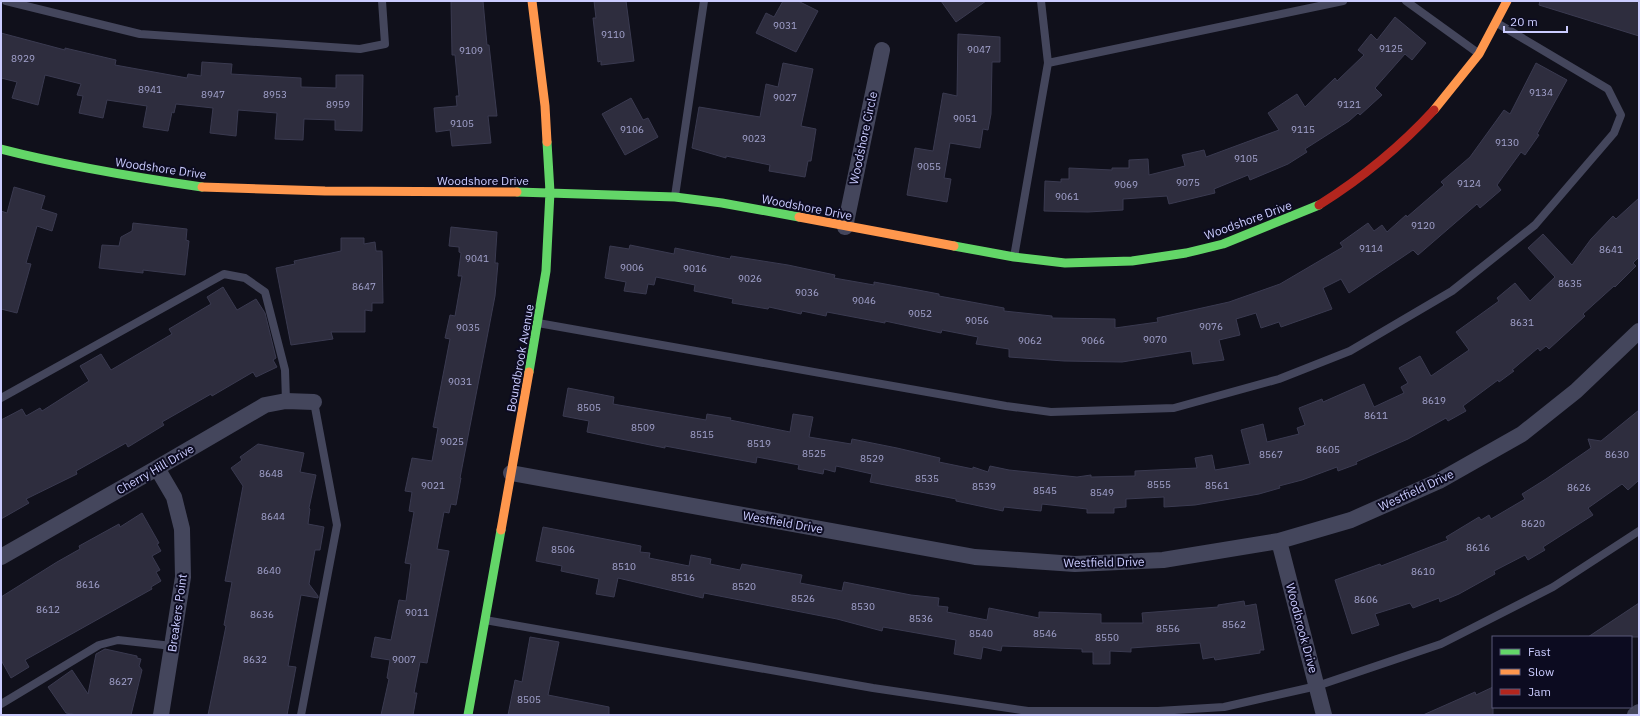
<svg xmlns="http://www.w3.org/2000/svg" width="1640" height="716" font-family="'IBM Plex Sans',sans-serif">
	<rect width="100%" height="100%" fill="#10101b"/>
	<!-- building -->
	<path fill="#2e2d3e" stroke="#3a3a50" d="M451,1H483L487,45H489L497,116H488L491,143L452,146L450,130L436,132L434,108L457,106L456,96H459L455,55H452Z
		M594,1H626L634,61L601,65V61L598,62L593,18H596Z
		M783,1H798L818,11L796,52L756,33L766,13L774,17Z
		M941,1H986L956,22Z
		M1540,1H1639V36L1539,5Z
		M1395,17L1426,43L1412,60L1405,54L1375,88L1382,95L1360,115L1358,113L1349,121L1305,149L1307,152L1288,164L1250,180L1248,175L1214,189L1215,193L1169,204L1167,196L1123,199V210L1088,212L1044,211L1045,181L1061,182V179H1069V168L1112,170V168H1129V160L1148,159L1149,175L1185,166L1182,155L1204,150L1206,157L1279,130L1268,113L1297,94L1305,107L1335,78L1337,81L1364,55L1358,50L1371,34L1377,40Z
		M1,33L65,50V48L116,60L115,65L187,78L188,74L201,76L202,62L232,64L231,74L301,78V87L336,88V75H363L362,131L335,130V120L304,119L303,140L275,139L277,113L238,110L236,136L210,133L213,108L176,104L174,113L172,112L168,131L143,127L147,106L107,100L103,118L79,113L83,96L77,95L81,84L45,75L38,105L12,98L17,82L1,78Z
		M958,34L1000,37V62H992L991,114L988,130L983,129L980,148L950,143L944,178L951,179L947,202L907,195L915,148L933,151L943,93L957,96Z
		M783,63L813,69L801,126L816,129L811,161H808L805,177L769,171L770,165L726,156V158L692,148L699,107L760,117L766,84L778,87Z
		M1536,63L1567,80L1537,134L1539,135L1525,155L1521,152L1497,185L1501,190L1480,208L1477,204L1418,255L1413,250L1349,293L1341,279L1323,288L1332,309L1281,327L1279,322L1261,328L1256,313L1236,319L1240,335L1219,340L1224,360L1193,364L1191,351L1122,362L1064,361L1009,357V349L976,344L978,337L942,330L941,333L885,321V323L827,312L826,316L802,311L801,314L769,307L768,309L732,303L733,299L694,291L695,285L656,277L654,285L648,284L646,294L624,291L626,282L605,278L610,246L629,249L630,245L674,254L675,248L730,259L731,256L788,265L835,275L834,278L874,285V282L918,290L939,294V296L1004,308V311L1052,316V318L1115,319V328L1158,322L1157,318L1229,302L1280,284L1343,247L1340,243L1368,223L1374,231L1382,225L1387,232L1406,215L1407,217L1444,185L1441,182L1470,157L1504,110L1510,114Z
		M631,98L643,120L648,118L658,137L625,155L602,114Z
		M14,187L45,196L41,209L57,214L52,231L37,226L26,263L31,264L17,313L1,309V211L7,213Z
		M1639,198V257L1633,263L1636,266L1615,287L1614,286L1583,314L1585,316L1549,349L1546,346L1540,351L1538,348L1512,370L1514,371L1499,382L1498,380L1463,406L1466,411L1448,421L1446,418L1408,439L1356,462L1357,464L1338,471L1337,467L1302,480L1279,486L1280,488L1259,494L1195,505L1164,507V497L1126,499V507L1114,508V513H1087V509L1042,504L1041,511L1004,507L1003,511L956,501V499L870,482L872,474L836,466L835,472L824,469L823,474L798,469L799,465L757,457L756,463L665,446V448L616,438L587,432L589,421L563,416L568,388L614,397L613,404L706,420L707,414L731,418L730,420L790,432L793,414L813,417L809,437L851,444L852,439L897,448L940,458L939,462L973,469V467L988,472L990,466L1009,470L1077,477L1091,475V477L1135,476V471L1197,468L1195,458L1212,455L1215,470L1250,464L1241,430L1263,424L1267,442L1299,434L1297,428L1305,425L1299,408L1322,399L1323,402L1364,384L1374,407L1404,393L1401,387L1408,383L1399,368L1420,356L1431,376L1469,350L1456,332L1499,301L1497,298L1515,283L1530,301L1555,277L1528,248L1543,234L1572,265L1591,239L1613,216L1616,219Z
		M133,223L187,229L186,240L189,241L185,275L143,270V273L99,268L102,245L119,246L121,237L132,231Z
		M451,227L497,232L495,263H498L495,296L460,478H461L456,505L451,504L449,513L444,512L437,549L449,551L427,663L420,662L414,693H417L413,715H381L389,679L387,678L390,660L371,657L375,637L391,640L399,600L406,601L411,564L405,563L414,512L409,511L412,492L405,491L412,458L432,461L438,428L433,427L450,339L445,338L450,315L455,316L462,276H458L461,253L459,252V247L449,246Z
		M341,238H364V244L375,242L376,251H382L383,303H372V311L365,310V332H331L333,339L291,345L276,268L295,264L294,261L341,251Z
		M223,287L237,310L256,299L265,313L276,358L273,360L277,367L256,377L253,372L212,396L211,394L162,422L164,425L128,447L126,443L76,471L77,474L26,499L29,503L1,519V420L22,409L26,416L40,408L42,411L89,381L80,366L101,354L111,370L172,334L169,329L211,304L207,297Z
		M1639,410V480L1628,490L1622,484L1588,508L1593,515L1543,547L1545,550L1528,560L1525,555L1494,571L1495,574L1459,594L1440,602L1439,598L1413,608L1410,603L1375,614L1379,625L1352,634L1335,580L1380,564L1381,566L1448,540L1446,537L1479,517L1481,520L1489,515L1491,519L1525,499L1522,494L1546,479L1591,448L1588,439L1601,441Z
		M258,444L304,453L300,472L316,475L309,508L310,509L308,524L324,527L320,550H315L309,584L318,596V598L301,595L288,666L296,667L287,715H208L226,626L224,625L232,582L225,581L243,486L231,468L242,460L240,457Z
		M142,513L159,543L157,544L161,551L152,556L160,570L156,572L161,581L151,587L152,589L25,660L29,667L11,678L1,660V597L57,562L80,549L79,546L119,524L120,527Z
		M543,527L641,546L640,552L650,553L649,558L689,566L691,555L711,559L710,564L740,570L742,564L802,575L800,583L842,591L844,582L911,595L939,598L938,606L948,607L947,612L987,620L989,608L1039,618V612L1101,614V623H1143L1142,613L1218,607V605L1244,601L1245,606L1256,604L1264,650H1260V653L1215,660L1214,657L1203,659L1200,643L1131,648V652L1110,651V664H1093V652H1082V649L1002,646L1001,651L983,647L981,659L954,654L956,640L883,627L882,631L837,619L704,593L703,598L618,578L614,597L596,594L599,579L561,571L562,566L536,561Z
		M1639,603V637H1588Z
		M530,637L559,642L548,695L609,707V715H508L515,680L522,682Z
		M105,649L137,656V658L141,659L139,666L142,670L131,715H77L66,713L48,687L72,670L88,694L96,654Z
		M1493,687V715H1423L1475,692L1476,695Z"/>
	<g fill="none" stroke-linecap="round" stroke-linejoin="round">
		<!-- lane -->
		<path stroke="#44465c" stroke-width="8" d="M6,1L140,34L360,49L385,44L382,1
			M1406,1L1478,53
			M1048,63L1343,1
			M675,196L704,1
			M1014,257L1048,63L1041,1
			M538,323L1006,406L1051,412L1174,408L1279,379L1350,351L1452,291L1535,225L1614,133L1621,115L1608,89L1497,23
			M1,398L224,274L245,278L265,292L285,370L286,401
			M485,620L873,688L1028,711H1158L1224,707L1317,686L1441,644L1553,587L1639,531
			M1,704L99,645L118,640L172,646
			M301,715L337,525L314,402"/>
		<!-- street -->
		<path stroke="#44465c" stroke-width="16" d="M845,227L882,50
			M157,468L174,497L182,529L183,577L161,715
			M511,473L975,557L1075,564L1163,560L1279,541L1351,520L1439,481L1522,434L1576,391L1639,331
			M1279,541L1324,715
			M1,557L157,468L265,405L286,401L314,402
			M1635,715L1639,712"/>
		<!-- fast -->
		<path stroke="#63d668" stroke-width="9" d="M1,149C67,166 134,177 202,187
			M517,192L675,197L722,203L799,217
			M954,246L1014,257L1065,263L1132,261L1186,253L1223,244L1319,205
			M529,372L546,271L550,192L547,142
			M468,715L501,530"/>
		<!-- slow -->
		<path stroke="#ff974d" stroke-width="9" d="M532,1L545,106L547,142
			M1434,110L1479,54L1507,1
			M202,187L325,191L517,192
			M799,217L954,246
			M501,530L529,372"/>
		<!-- jam -->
		<path stroke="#b3261e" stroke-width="9" d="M1319,205C1362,178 1400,147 1434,110"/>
	</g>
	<g text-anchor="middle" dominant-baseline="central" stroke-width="4" stroke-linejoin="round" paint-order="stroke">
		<!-- number labels -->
		<g font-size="10" fill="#a4a4cf">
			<text x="785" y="25">9031</text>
			<text x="613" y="34">9110</text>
			<text x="1391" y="48">9125</text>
			<text x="979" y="49">9047</text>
			<text x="471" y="50">9109</text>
			<text x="23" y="58">8929</text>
			<text x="150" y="89">8941</text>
			<text x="1541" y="92">9134</text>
			<text x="213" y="94">8947</text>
			<text x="275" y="94">8953</text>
			<text x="785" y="97">9027</text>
			<text x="338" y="104">8959</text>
			<text x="1349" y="104">9121</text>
			<text x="965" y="118">9051</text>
			<text x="462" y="123">9105</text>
			<text x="632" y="129">9106</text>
			<text x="1303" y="129">9115</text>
			<text x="754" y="138">9023</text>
			<text x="1507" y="142">9130</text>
			<text x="1246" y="158">9105</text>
			<text x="929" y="166">9055</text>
			<text x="1188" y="182">9075</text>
			<text x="1469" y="183">9124</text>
			<text x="1126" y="184">9069</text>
			<text x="1067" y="196">9061</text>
			<text x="1423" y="225">9120</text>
			<text x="1371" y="248">9114</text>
			<text x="1611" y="249">8641</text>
			<text x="477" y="258">9041</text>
			<text x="632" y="267">9006</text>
			<text x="695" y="268">9016</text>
			<text x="750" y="278">9026</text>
			<text x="1570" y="283">8635</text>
			<text x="364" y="286">8647</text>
			<text x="807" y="292">9036</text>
			<text x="864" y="300">9046</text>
			<text x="920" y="313">9052</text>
			<text x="977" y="320">9056</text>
			<text x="1522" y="322">8631</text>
			<text x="1211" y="326">9076</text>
			<text x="468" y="327">9035</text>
			<text x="1155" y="339">9070</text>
			<text x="1030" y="340">9062</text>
			<text x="1093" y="340">9066</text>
			<text x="460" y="381">9031</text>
			<text x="1434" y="400">8619</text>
			<text x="589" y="407">8505</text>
			<text x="1376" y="415">8611</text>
			<text x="643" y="427">8509</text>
			<text x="702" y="434">8515</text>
			<text x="452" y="441">9025</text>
			<text x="759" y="443">8519</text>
			<text x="1328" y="449">8605</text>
			<text x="814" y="453">8525</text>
			<text x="1271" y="454">8567</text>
			<text x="1617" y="454">8630</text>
			<text x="872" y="458">8529</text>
			<text x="271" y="473">8648</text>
			<text x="927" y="478">8535</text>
			<text x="1159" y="484">8555</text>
			<text x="433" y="485">9021</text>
			<text x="1217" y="485">8561</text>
			<text x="984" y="486">8539</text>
			<text x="1579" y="487">8626</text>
			<text x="1045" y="490">8545</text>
			<text x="1102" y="492">8549</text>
			<text x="273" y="516">8644</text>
			<text x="1533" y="523">8620</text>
			<text x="1478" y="547">8616</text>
			<text x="563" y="549">8506</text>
			<text x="624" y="566">8510</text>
			<text x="269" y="570">8640</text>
			<text x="1423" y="571">8610</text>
			<text x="683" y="577">8516</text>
			<text x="88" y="584">8616</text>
			<text x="744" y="586">8520</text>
			<text x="803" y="598">8526</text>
			<text x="1366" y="599">8606</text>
			<text x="863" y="606">8530</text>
			<text x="48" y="609">8612</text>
			<text x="417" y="612">9011</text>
			<text x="262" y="614">8636</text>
			<text x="921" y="618">8536</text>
			<text x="1234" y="624">8562</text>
			<text x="1168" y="628">8556</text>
			<text x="981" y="633">8540</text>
			<text x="1045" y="633">8546</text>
			<text x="1107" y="637">8550</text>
			<text x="255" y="659">8632</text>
			<text x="404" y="659">9007</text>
			<text x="121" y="681">8627</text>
			<text x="529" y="699">8505</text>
		</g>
		<!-- street labels -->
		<g font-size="12" fill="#cbccff" stroke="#0c0b20">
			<text transform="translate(863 138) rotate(-78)">Woodshore Circle</text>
			<text transform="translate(161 168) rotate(8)">Woodshore Drive</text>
			<text x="483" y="180">Woodshore Drive</text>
			<text transform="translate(807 207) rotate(11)">Woodshore Drive</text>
			<text transform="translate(1248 220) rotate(-20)">Woodshore Drive</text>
			<text transform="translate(520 358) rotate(-80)">Boundbrook Avenue</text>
			<text transform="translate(155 469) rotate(-30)">Cherry Hill Drive</text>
			<text transform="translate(1416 490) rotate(-25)">Westfield Drive</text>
			<text transform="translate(783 522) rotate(10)">Westfield Drive</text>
			<text transform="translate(1104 562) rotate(-1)">Westfield Drive</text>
			<text transform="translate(177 613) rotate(-82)">Breakers Point</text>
			<text transform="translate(1302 628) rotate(75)">Woodbrook Drive</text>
		</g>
	</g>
	<!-- border -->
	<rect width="1640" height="716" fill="none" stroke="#cbccff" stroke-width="4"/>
	<!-- legend -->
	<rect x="1492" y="636" width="140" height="72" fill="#0c0b20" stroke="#585879"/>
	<rect x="1500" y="649" width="20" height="6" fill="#63d668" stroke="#585879"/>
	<text x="1528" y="656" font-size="12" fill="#cbccff">Fast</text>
	<rect x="1500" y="669" width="20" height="6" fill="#ff974d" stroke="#585879"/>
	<text x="1528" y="676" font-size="12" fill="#cbccff">Slow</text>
	<rect x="1500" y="689" width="20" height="6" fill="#b3261e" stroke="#585879"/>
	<text x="1528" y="696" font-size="12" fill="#cbccff">Jam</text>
	<!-- scale -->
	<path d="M1504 26v6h63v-6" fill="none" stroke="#cbccff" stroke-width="2"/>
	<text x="1510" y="26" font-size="12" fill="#cbccff" stroke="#0c0b20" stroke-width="3" paint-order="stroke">20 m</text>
</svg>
